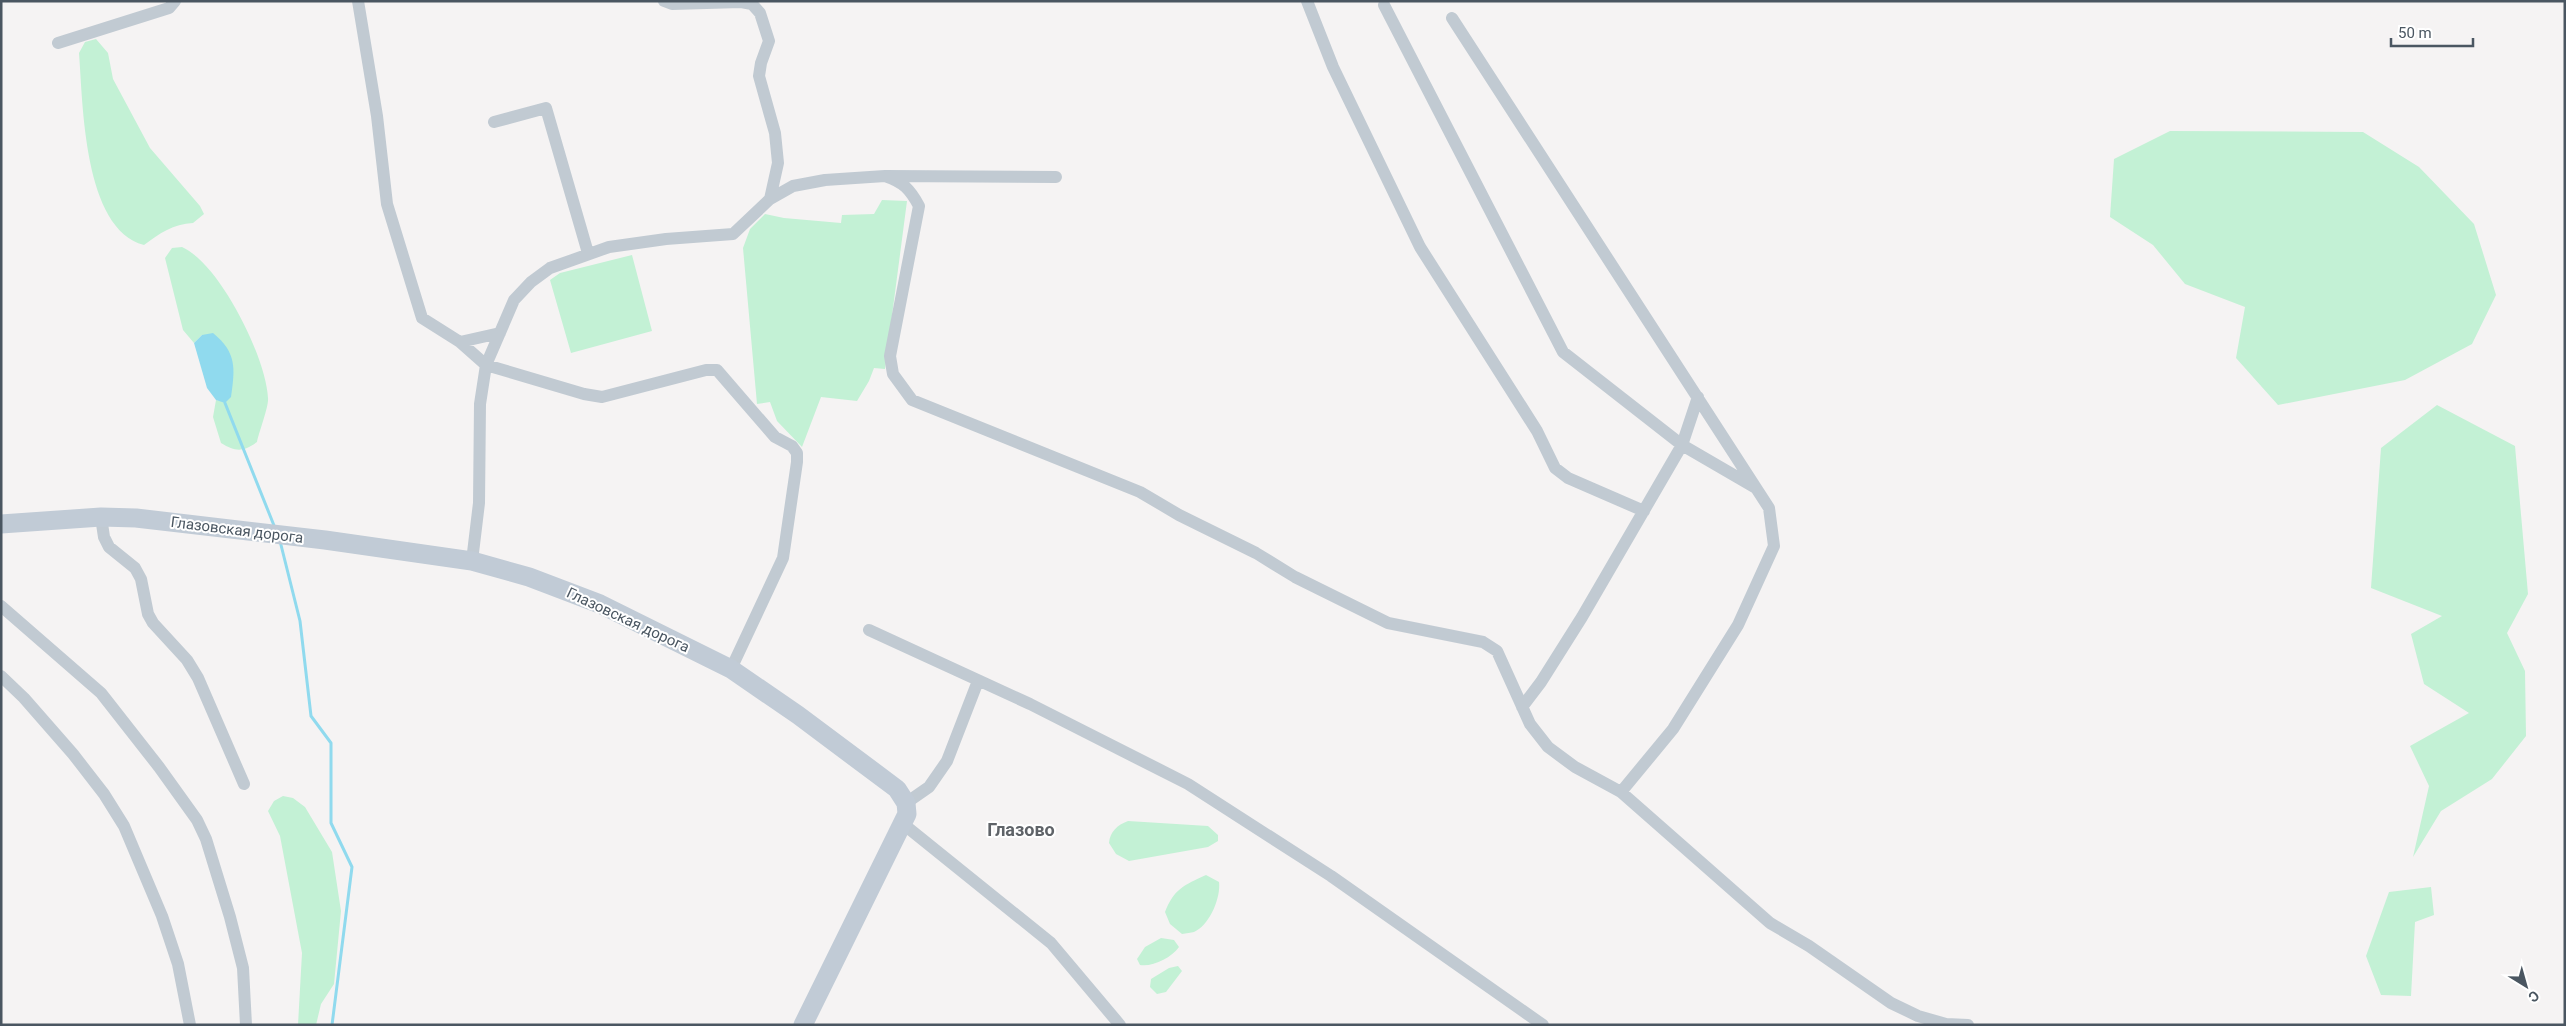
<svg xmlns="http://www.w3.org/2000/svg" width="2566" height="1026" font-family="Roboto,sans-serif">
	<rect width="100%" height="100%" fill="#f5f3f3"/>
	<!-- green -->
	<path fill="#c3f1d5" d="M96,39L108,53L113,79L150,148L200,206L204,214L193,223C173,224 160,233 144,245C83,229 83,103 79,53L85,42Z
		M2170,131L2363,132L2419,167L2474,224L2496,295L2472,344L2405,380L2278,405L2236,358L2245,307L2185,284L2153,245L2110,217L2114,159Z
		M882,200L907,201L885,369L874,368L869,381L857,401L821,397L802,447L777,421L770,402L757,404L743,248L750,229L765,214L784,218L841,223L842,215L874,214Z
		M182,247C220,264 266,357 268,398C269,406 259,432 257,442C243,452 236,452 221,443L213,417L216,400L225,402L202,335L194,343L183,330L165,258L172,248Z
		M632,255L652,331L571,353L550,280L560,273Z
		M2437,405L2515,446L2528,594L2507,633L2525,671L2526,736L2492,779L2441,811L2413,857L2429,786L2410,746L2469,713L2424,684L2411,634L2442,616L2371,588L2381,448Z
		M283,796L293,798L305,807L332,852L341,911L334,984L321,1004L316,1025H298L302,953L280,836L268,811L274,801Z
		M1128,821L1208,826L1218,835V841L1208,847L1129,861L1116,854L1109,843C1110,832 1117,825 1128,821Z
		M1206,875L1219,882C1221,897 1210,925 1194,932C1191,933 1186,933 1182,934L1170,924L1165,912C1174,889 1184,885 1206,875Z
		M2431,887L2434,915L2415,922L2411,996L2381,995L2366,956L2389,892Z
		M1161,938L1174,940L1179,947C1171,958 1153,967 1140,965L1137,959L1145,947Z
		M1178,966L1182,971L1166,992L1157,994L1150,987L1151,979L1169,968Z"/>
	<!-- water -->
	<path fill="#90daee" d="M213,333C237,353 235,368 231,397L225,403L216,400L207,388L194,343L202,335Z"/>
	<g fill="none" stroke-linecap="round" stroke-linejoin="round">
		<!-- stream -->
		<path stroke="#90daee" stroke-width="3" d="M225,403L275,528
			M280,541L300,621L311,716L331,743V823L352,867L332,1025"/>
		<!-- street -->
		<path stroke="#c1cad2" stroke-width="12" d="M358,1L377,116L387,204L422,318L460,342L486,365L584,394L602,397L706,370H717L775,437L792,446L797,453V462L783,558L731,669
			M664,1L672,4L741,2L752,4L760,13L769,41L761,63L759,76L775,133L778,163L770,199
			M1307,1L1333,67L1420,247L1537,431L1555,468L1568,478L1644,511
			M1384,5L1563,352L1682,445L1756,488
			M1452,18L1769,508L1774,546L1738,625L1673,729L1621,792
			M58,43L169,8L175,1
			M494,122L546,108L588,253
			M885,176C903,182 910,189 919,206L890,356L893,374L912,400L1140,492L1179,515L1256,553L1295,577L1388,623L1483,642L1497,651L1530,724L1548,747L1575,767L1621,792L1770,923L1809,946L1891,1003L1918,1016L1946,1024L1968,1025
			M460,342L500,333
			M101,517L104,537L109,547L135,568L141,579L148,614L153,623L187,660L198,678L244,784
			M472,561L479,503L480,404L486,365L514,300L531,282L550,268L609,247L666,239L733,234L770,199L793,186L825,180L885,176L1056,177
			M1,606L101,693L159,767L197,820L206,839L230,917L243,968L246,1025
			M869,630L1030,704L1188,784L1331,876L1543,1025
			M1,676L24,698L73,754L104,794L124,826L162,916L178,964L190,1025
			M1522,707L1541,682L1582,617L1682,445L1698,397
			M906,803L929,787L947,761L978,681
			M902,823L1051,943L1120,1025"/>
		<!-- secondary -->
		<path stroke="#c1cbd6" stroke-width="19" d="M1,524L101,517L136,518L325,540L472,561L529,577L600,604L731,669L798,715L897,789L906,803L907,814L803,1025"/>
	</g>
	<g text-anchor="middle" dominant-baseline="central" stroke-width="4" stroke-linejoin="round" paint-order="stroke">
		<!-- street labels -->
		<g font-size="15" fill="#4a5661" stroke="#fff">
			<text transform="translate(237 530) rotate(7)">Глазовская дорога</text>
			<text transform="translate(628 620) rotate(25)">Глазовская дорога</text>
		</g>
		<!-- quarter labels -->
		<g font-size="18" font-weight="bold" fill="#5f6368" stroke="#fff">
			<text x="1021" y="829">Глазово</text>
		</g>
	</g>
	<!-- border -->
	<rect width="2566" height="1026" fill="none" stroke="#4a5661" stroke-width="5"/>
	<!-- north arrow -->
	<g transform="translate(2526 986) rotate(143)" stroke="#ffffff" stroke-width="4" paint-order="stroke">
	<path d="M0-4L9 19L0 12L-9 19Z" fill="#4a5661"/>
	<text y="-8" font-size="14" font-weight="bold" text-anchor="middle" fill="#4a5661">С</text>
	</g>
	<!-- scale -->
	<path d="M2391 38v8h82v-8" fill="none" stroke="#4a5661" stroke-width="2.5"/>
	<text x="2398" y="38" font-size="15" fill="#4a5661" stroke="#ffffff" stroke-width="4" paint-order="stroke">50 m</text>
</svg>
